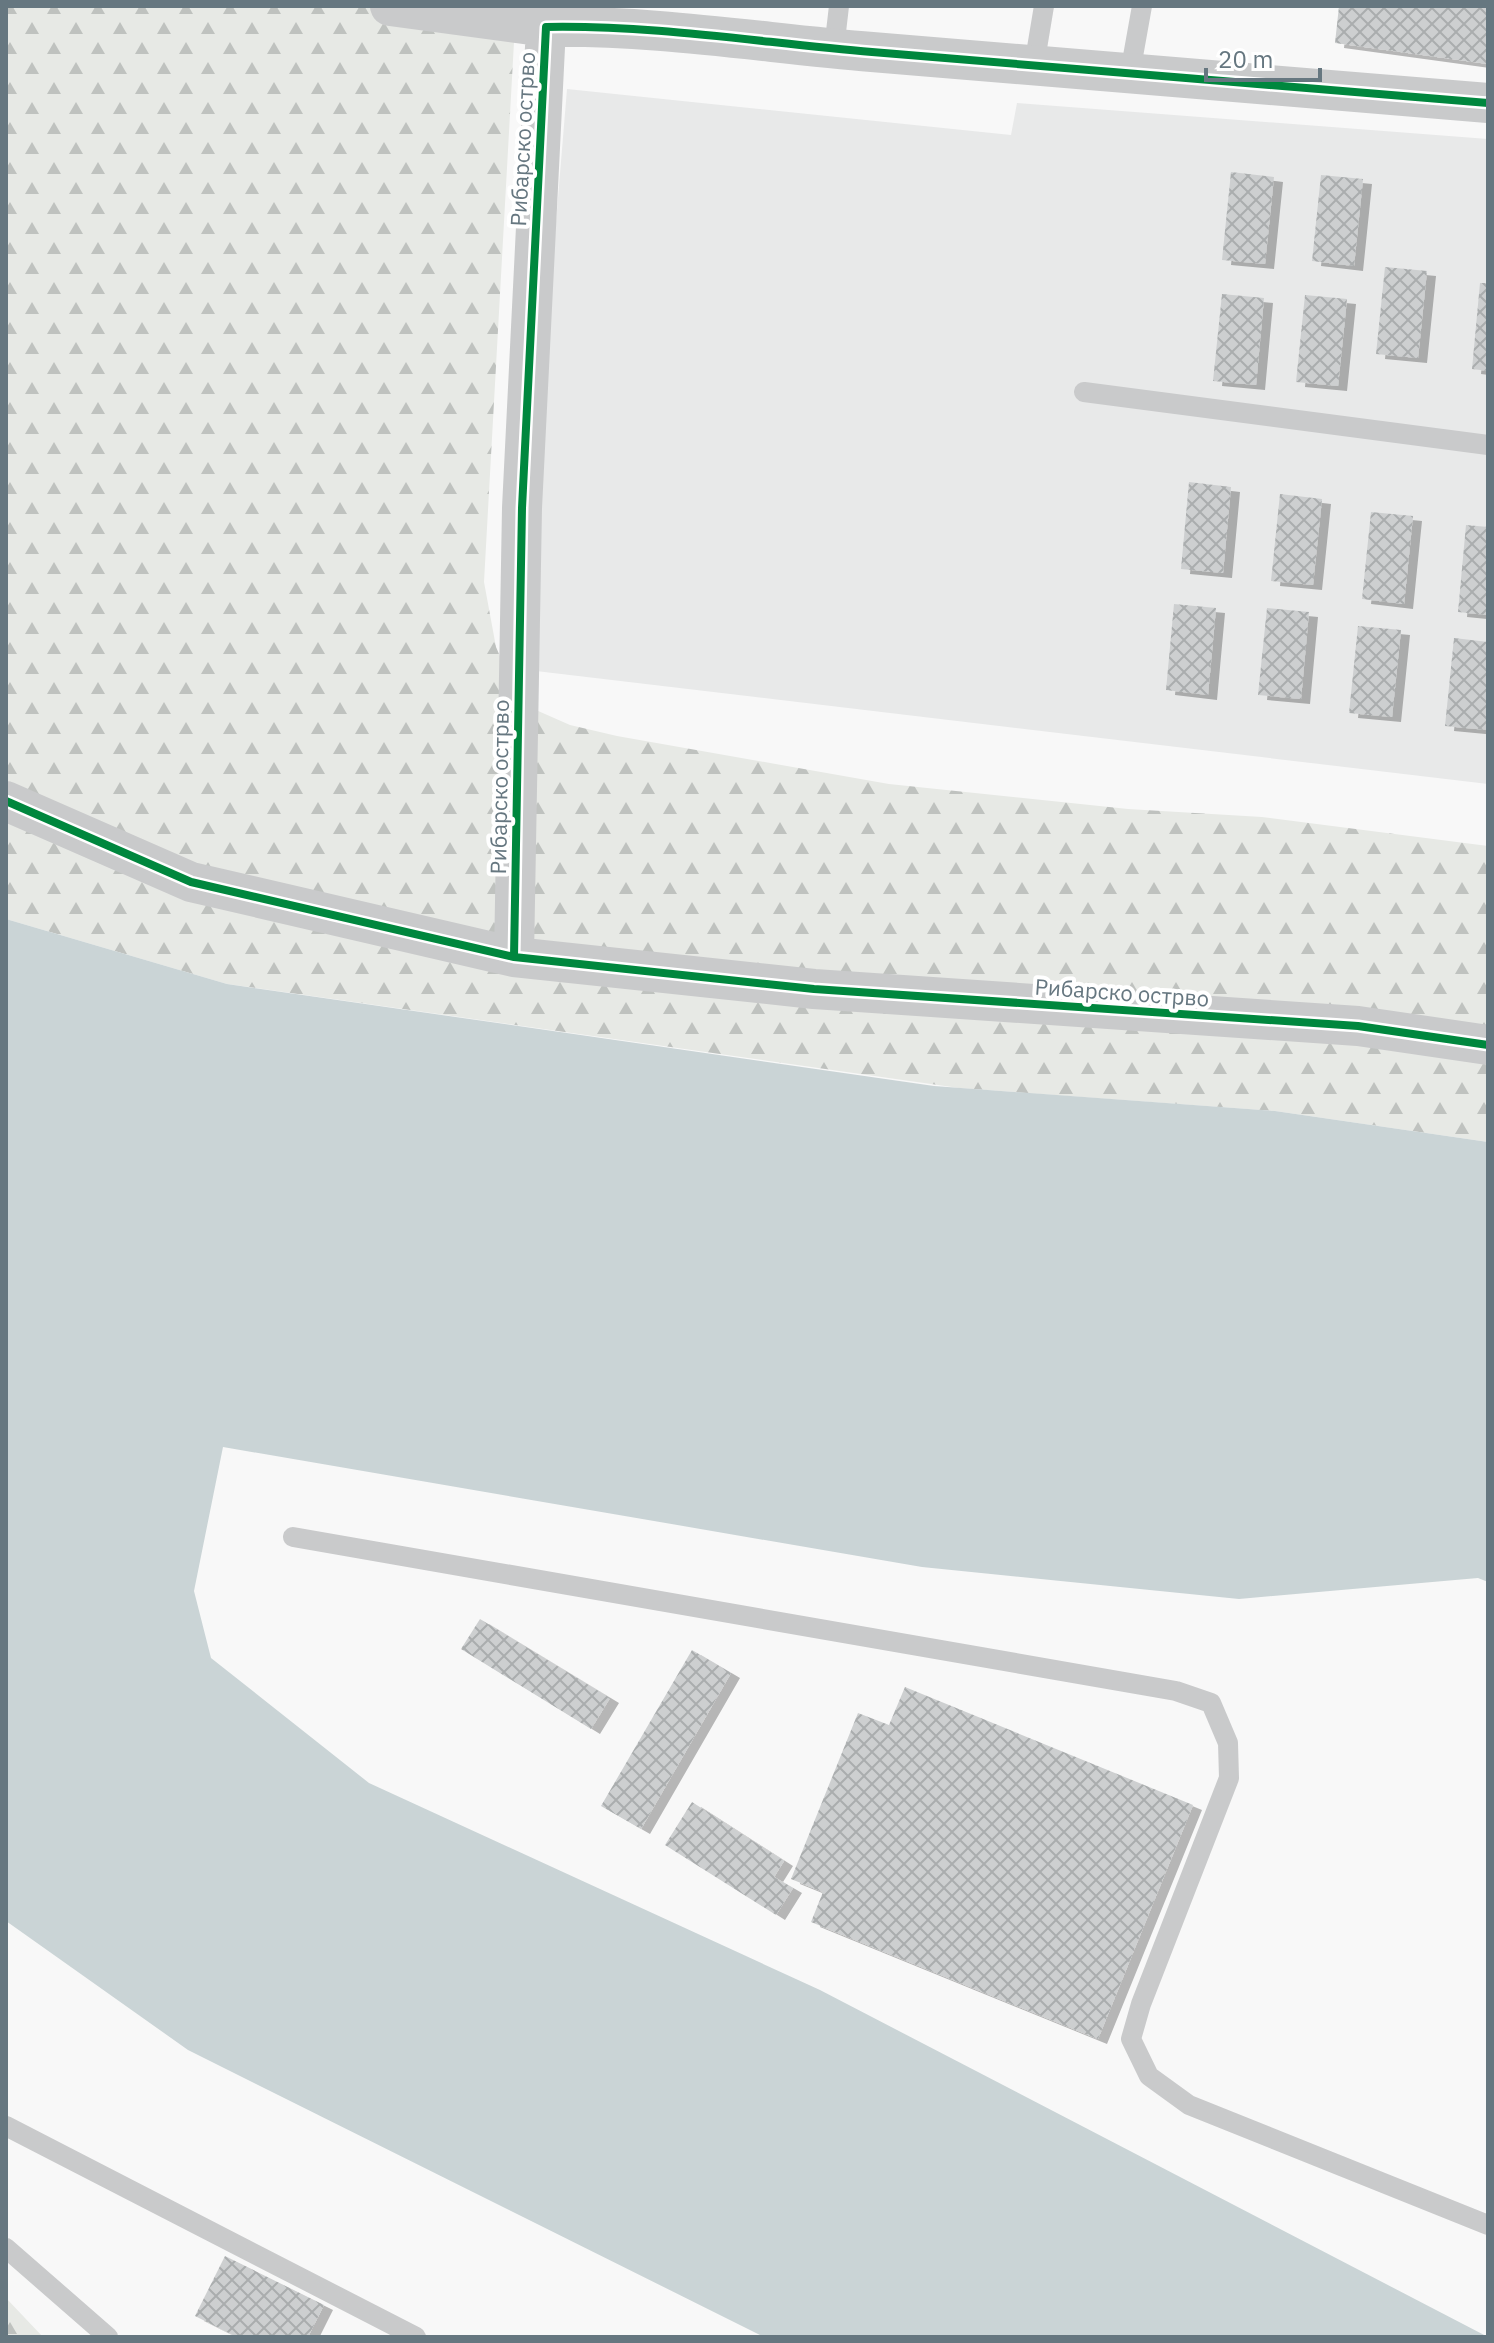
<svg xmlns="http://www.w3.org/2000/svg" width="1494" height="2343" font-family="'IBM Plex Sans',sans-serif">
	<defs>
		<pattern id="forest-firs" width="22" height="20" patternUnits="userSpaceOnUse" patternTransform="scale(2)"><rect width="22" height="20" fill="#e7e9e5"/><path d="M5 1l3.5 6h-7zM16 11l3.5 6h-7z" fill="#bfc2bf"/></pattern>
		<pattern id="building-cross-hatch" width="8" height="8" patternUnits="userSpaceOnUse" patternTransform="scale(2)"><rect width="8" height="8" fill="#cdcfd0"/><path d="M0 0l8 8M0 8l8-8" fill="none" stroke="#aaadae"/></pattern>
		<filter id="shadow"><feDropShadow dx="9" dy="5" stdDeviation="0" flood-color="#0004"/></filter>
	</defs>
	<rect width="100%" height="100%" fill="#f8f8f8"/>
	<!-- built -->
	<path fill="#e8e9e9" d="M567,89L1011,135L1017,103L1488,139V784L519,669Z"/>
	<!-- forest -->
	<path fill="url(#forest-firs)" d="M6,6H516L484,582L496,647L520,703L570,725L617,736L889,784L1128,809L1262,817L1488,846V1142L1275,1111L959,1088L227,984L6,919Z
		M6,2298L43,2337H6Z"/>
	<!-- water -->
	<path fill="#cad4d6" d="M6,919L227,984L934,1086L1275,1111L1488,1142V1582L1478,1578L1239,1599L922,1567L223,1447L194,1591L211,1658L369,1783L820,1990L1488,2337H764L188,2050L6,1921Z"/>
	<!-- building -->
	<path fill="url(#building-cross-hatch)" filter="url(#shadow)" d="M1339,6H1488V64L1335,43Z
		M1231,172L1274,177L1265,264L1222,260Z
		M1321,175L1363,179L1354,266L1312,261Z
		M1385,267L1427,271L1418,358L1376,354Z
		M1480,283H1488V371L1472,369Z
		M1222,294L1264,298L1256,385L1213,381Z
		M1305,295L1347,299L1338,386L1296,382Z
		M1189,482L1231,487L1223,573L1181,569Z
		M1280,494L1322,499L1313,585L1271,581Z
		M1371,512L1413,516L1404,604L1362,599Z
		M1466,525L1488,527V615L1458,612Z
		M1174,604L1216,608L1208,695L1166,690Z
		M1267,608L1309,612L1301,699L1258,695Z
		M1358,626L1401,630L1392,717L1349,713Z
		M1454,638L1488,642L1487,730L1445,726Z
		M480,1619L610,1698L591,1729L461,1649Z
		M692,1650L731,1673L641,1829L601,1806Z
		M905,1687L1193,1805L1098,2039L811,1922L823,1892L791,1879L858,1713L889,1725Z
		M692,1802L784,1861L774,1877L793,1888L776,1915L665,1845Z
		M225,2256L324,2305L308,2337H237L195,2316Z"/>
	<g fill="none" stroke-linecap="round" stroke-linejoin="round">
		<!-- service -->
		<path stroke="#c9cacb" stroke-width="20" d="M834,49L839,6
			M1034,66L1044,6
			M1130,73L1142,6
			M1084,392L1488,445
			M293,1537L1176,1691L1211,1703L1228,1743L1229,1778L1141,2004L1131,2039L1149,2076L1189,2105L1488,2225
			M6,2126L416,2337
			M6,2248L108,2337"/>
		<!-- minor -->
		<path stroke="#c9cacb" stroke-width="40" d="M390,6L546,27
			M6,801L191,882L514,957L814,989L1358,1026L1488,1045
			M514,957L522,508L546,27C656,25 763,43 872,52C1077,69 1283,86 1488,103"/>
		<!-- cycleway casing -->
		<g stroke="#fff" stroke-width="13">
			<path id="cycleway" d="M6,801L191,882L514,957L814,989L1358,1026L1488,1045
				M514,957L522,508L546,27C656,25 763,43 872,52C1077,69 1283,86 1488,103"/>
		</g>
		<!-- cycleway -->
		<use href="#cycleway" stroke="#00873e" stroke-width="8"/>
	</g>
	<g text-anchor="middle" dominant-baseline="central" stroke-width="8" stroke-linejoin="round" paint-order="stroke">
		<!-- street labels -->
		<g font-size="22" fill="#667780" stroke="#fff">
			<text transform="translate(522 139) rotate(-87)">Рибарско острво</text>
			<text transform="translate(499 787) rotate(-89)">Рибарско острво</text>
			<text transform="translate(1122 992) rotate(4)">Рибарско острво</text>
		</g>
	</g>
	<!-- border -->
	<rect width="1494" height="2343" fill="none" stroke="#667780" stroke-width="16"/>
	<!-- scale -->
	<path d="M1206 68v12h114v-12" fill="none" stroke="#667780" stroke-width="4"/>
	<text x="1218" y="68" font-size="24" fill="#667780" stroke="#ffffff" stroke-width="6" paint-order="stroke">20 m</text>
</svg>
